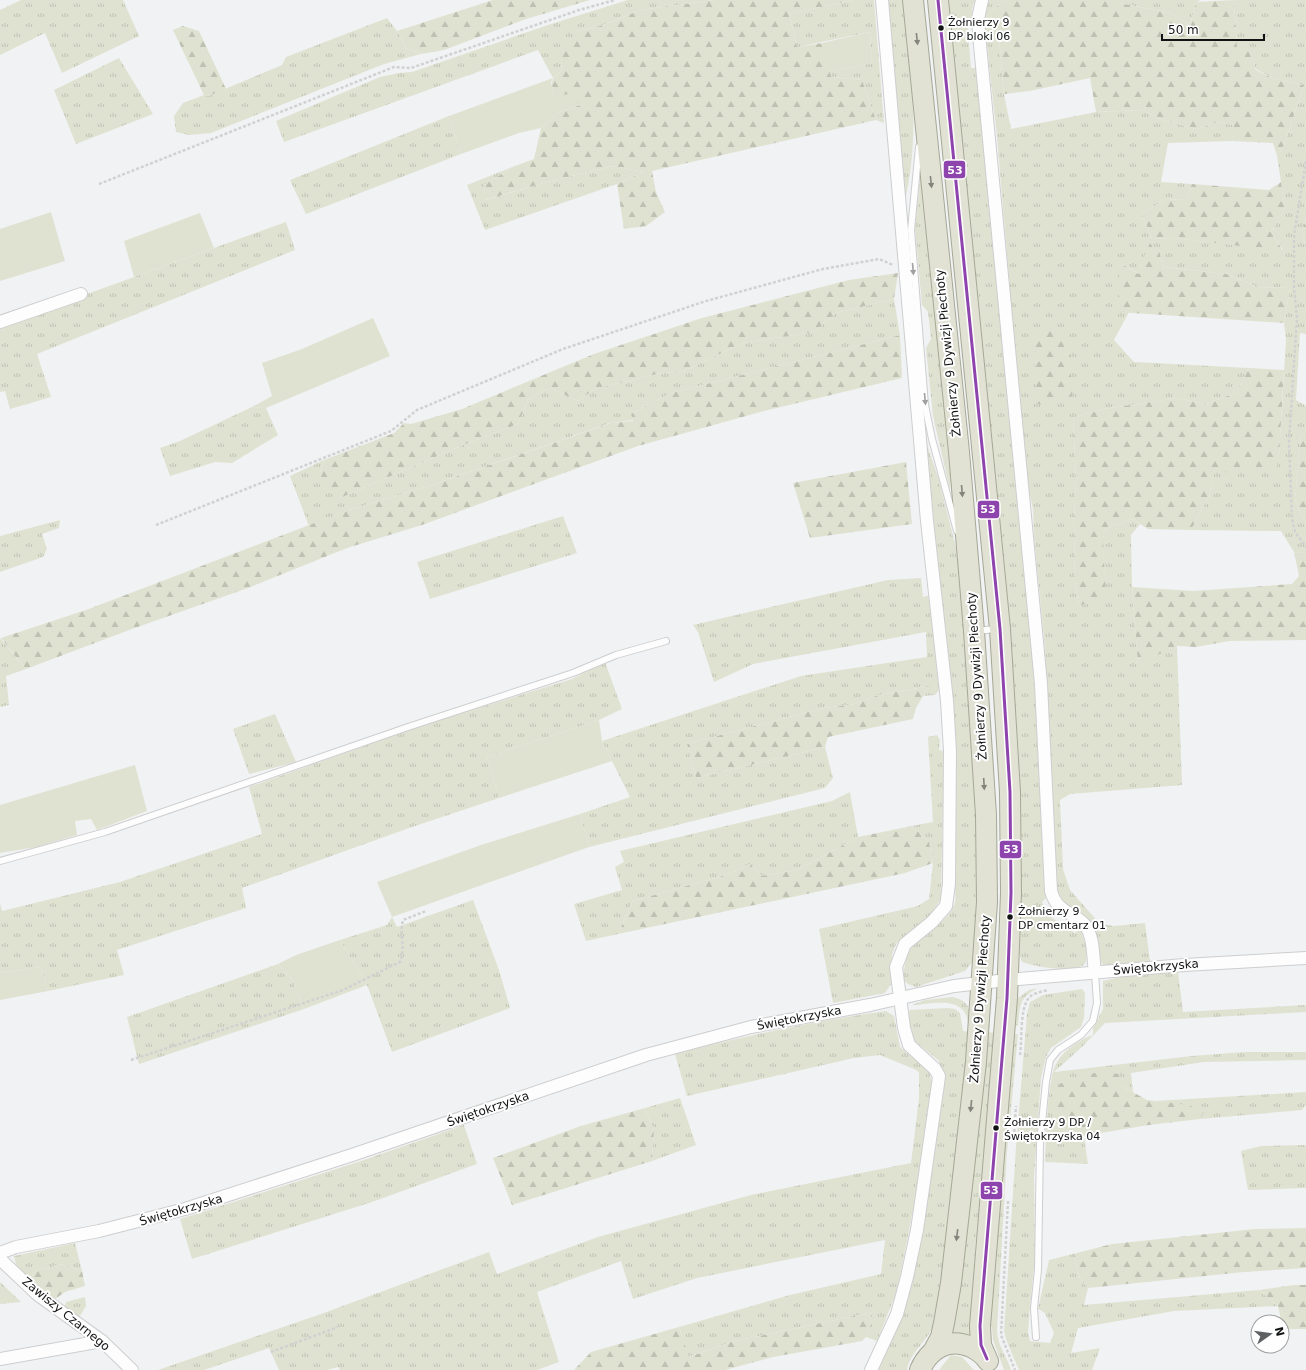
<svg xmlns="http://www.w3.org/2000/svg" width="1306" height="1370" font-family="'DejaVu Sans',sans-serif">
	<defs>
		<pattern id="grass-tufts" width="24" height="20" patternUnits="userSpaceOnUse"><rect width="24" height="20" fill="#e0e2d1"/><path d="M3 7l-1-3M5 7V3M7 7l1-3M15 17l-1-3M17 17v-4M19 17l1-3" fill="none" stroke="#bfc1b3"/></pattern>
		<pattern id="forest-firs" width="22" height="20" patternUnits="userSpaceOnUse"><rect width="22" height="20" fill="#e0e2d1"/><path d="M5 1l3.5 6h-7zM16 11l3.5 6h-7z" fill="#bfc1b3"/></pattern>
	</defs>
	<rect width="100%" height="100%" fill="#f0f2f4"/>
	<!-- grass -->
	<path fill="url(#grass-tufts)" d="M21,0H123L139,36L62,73L45,33L0,55V10Z
		M628,0H714L641,10L600,26L578,31L561,61L562,70L553,78L538,50L284,142L276,121L380,77L399,73L412,72L551,24Z
		M853,0H874L884,123L876,120L862,80L831,77L829,72L872,63L870,32L797,47L789,14Z
		M886,0H905C911,67 921,137 904,204Z
		M947,0H976L973,5L971,18L967,20L971,68H977L1029,618L1041,761L1046,898L1042,902L1051,917L1075,933L1080,928C1083,938 1089,950 1086,961C1082,976 1033,966 1022,962L1018,951Z
		M989,0H1005L990,12L999,38L1004,94L1011,129L1096,112L1143,110L1162,120L1197,129L1217,122L1234,125L1232,141L1168,143L1161,182L1192,184L1186,199L1164,200L1142,214L1152,239L1173,238L1283,250L1271,232L1285,208L1277,156L1284,145L1304,85L1272,78L1256,69L1247,48L1237,47L1234,0H1306V217L1302,232L1306,250V334L1300,333L1296,400L1306,406V437L1301,435L1295,500L1306,525V556L1303,553L1294,552L1281,531L1191,530L1209,496L1214,472L1279,455L1286,339L1284,323L1290,288L1258,287L1226,274L1163,267L1159,250L1141,264L1140,274L1119,263L1118,311L1129,312L1114,340L1134,362L1249,368L1236,393L1205,404L1178,398L1103,409L1073,418L1076,479L1074,522L1075,582L1079,605L1106,587L1102,542L1105,529L1132,519L1140,524L1131,535L1132,587L1138,663L1177,646L1182,785L1070,794L1060,800L1063,869L1070,890L1100,924L1114,926L1145,923L1150,961L1103,965L1058,893L1055,878L1045,649L1034,536L1033,509L1026,477L997,137L984,16Z
		M1119,0H1201L1196,2L1190,26L1171,13L1119,3Z
		M387,18L397,31L406,48L421,54L384,64L211,133L189,135L176,132L174,116L183,103L204,95L208,96L282,65L286,57Z
		M119,58L153,114L76,144L54,90Z
		M449,116L461,154L306,214L290,180Z
		M515,166L484,185L486,200L543,183L613,166L644,172L617,184L485,230L467,185Z
		M921,171L951,472L950,490L933,416L926,348L931,339L928,312L922,305L915,228Z
		M286,222L295,250L37,354L51,397L10,409L5,391L0,392V329L63,306L87,294Z
		M894,299L900,335L671,393L631,414L633,420L610,423L432,485L349,510L309,526L290,476L324,460L320,472L340,498L463,445L518,424L529,398L550,388L578,401L594,389L657,374L683,371L743,343L814,332L836,313Z
		M252,407L266,408L278,435L232,463L215,462L170,476L160,448L180,441Z
		M927,445L939,480L961,568L975,753L977,875L976,949L973,962L965,971L916,987L908,984L903,979C904,970 905,960 909,952C921,931 965,917 954,887L938,569L926,454Z
		M563,516L577,553L430,599L417,562Z
		M60,520L59,528L42,534L47,549L43,557L0,572V536Z
		M921,578L923,597L929,596L932,599L940,689L935,695L923,696L929,686L879,695L850,705L823,708L687,744L696,778L825,747L833,778L825,788L589,847L580,814L630,797L602,741L801,676L927,657L926,632L753,664L714,682L698,632L693,625L888,580Z
		M0,638L26,669L6,676L9,705L0,707Z
		M605,662L622,709L599,720L487,757L499,798L412,827L242,888L246,908L117,950L124,975L48,991L41,967L0,973V903L2,911L120,882L262,834L249,787L427,724L572,679Z
		M275,714L296,762L249,774L233,729Z
		M937,735L940,740L939,750L944,751L941,899L930,916L896,944L892,955L891,984L885,993L833,1003L819,929L918,906L929,899L933,863L929,842L912,826L933,822L928,737Z
		M850,792L858,837L798,870L762,876L750,864L726,875L633,901L618,934L586,941L574,904L622,890L615,867L624,862L620,851L832,801Z
		M473,900L499,970L510,1008L392,1052L367,985L340,940L387,925L392,917L397,927Z
		M278,964L293,981L304,1009L139,1064L127,1017Z
		M1178,972L1183,1012L1306,1005V1012L1105,1023L1082,1047L1054,1072L1192,1056L1244,1052H1306V1060L1204,1062L1131,1073L1133,1092L1122,1086L1054,1124L1052,1141L1084,1137L1088,1164L1045,1162C1046,1142 1047,1077 1057,1062C1064,1050 1080,1039 1093,1035V1028L1103,1009V981L1129,975Z
		M1038,988C1019,997 1020,1006 1018,1026L1012,1025L1017,999L1029,990Z
		M1082,989L1085,993L1084,1018L1081,1027L1051,1048L1046,1057L1041,1078L1034,1176L1035,1258L1030,1306L1028,1332L1030,1341L1050,1343L1054,1333L1045,1313L1038,1309L1049,1260L1073,1254L1080,1278L1088,1288L1084,1305L1259,1290L1278,1306L1174,1311L1078,1328L1071,1353L1100,1348L1092,1370H1019C1014,1358 1006,1342 1004,1331L1016,1147L1027,1014L1030,1002L1043,995Z
		M952,997C968,1000 971,1009 972,1023H968C965,995 932,1004 912,1005L925,1000Z
		M947,1008L955,1009L960,1013L963,1031L971,1032C964,1093 957,1155 950,1216C946,1250 944,1287 935,1321C930,1340 910,1351 907,1370H875L898,1319L944,1078L939,1061L912,1039L908,1015L910,1010Z
		M886,1011L894,1016L900,1047L929,1072L932,1083L913,1210L897,1291L877,1341L866,1337L873,1312L731,1342L688,1357L679,1327L790,1295L881,1274L885,1240L697,1278L633,1299L621,1261L537,1292L559,1362L537,1370H340L338,1367L327,1370H279L269,1348L204,1370H158L321,1314L489,1252L497,1274L598,1237L751,1195L911,1163L919,1098V1072L914,1069L880,1055L854,1058L687,1096L675,1054C745,1036 814,1021 886,1011Z
		M985,1032L997,1033L975,1250L970,1339L951,1336Z
		M1011,1034H1018L1007,1152L997,1330C997,1344 1007,1357 1011,1370H1004L993,1340L991,1320L999,1171Z
		M1306,1092V1105L1302,1110L1200,1119L1204,1112L1155,1101Z
		M680,1098L696,1145L652,1161L654,1130L645,1108Z
		M464,1125L477,1164L372,1202L192,1259L180,1219L361,1161Z
		M1306,1145V1188L1248,1190L1241,1151L1261,1146Z
		M75,1243L82,1271L61,1264L36,1271L29,1279L17,1268L14,1256Z
		M0,1282L21,1302L0,1304Z
		M85,1297L86,1306L80,1316L64,1309L66,1302Z"/>
	<!-- forest -->
	<path fill="url(#forest-firs)" d="M493,0H590L526,19L444,50L421,54L406,48L397,31Z
		M714,0H853L789,14L797,47L822,43L831,77L862,80L876,120L652,171L656,192L665,212L646,226L624,229L617,184L644,172L613,166L543,183L485,200L484,185L515,166L534,159L541,128L559,112L580,105L554,96C551,81 550,80 562,70L561,61L562,48L578,31L600,26L641,10Z
		M1005,0H1119V3L1171,13L1190,26L1196,2L1234,0L1237,47H1247L1256,70L1272,78L1304,85L1284,145L1277,156L1273,143L1232,141L1233,125L1217,122L1197,129L1162,120L1143,110L1096,112L1090,78L1030,91L1004,94L999,38L990,12Z
		M183,26L199,31L226,89L208,96L204,95L173,30Z
		M1281,182L1285,208L1271,232L1283,251L1173,238L1152,239L1142,214L1164,200L1186,199L1192,184L1269,190Z
		M1306,217V249L1302,232Z
		M1150,243L1159,250L1163,267L1226,274L1258,287L1290,288L1284,323L1118,312V262L1139,274L1141,264Z
		M898,273L894,299L836,313L814,332L743,343L683,371L657,374L594,389L578,401L550,388L529,398L518,424L463,445L340,498L325,489L320,472L324,460L394,433L404,423L411,424L462,409L594,354L702,318L849,280Z
		M1050,330L1069,335L1072,396L1049,405L1038,404L1031,331Z
		M900,335L902,378L764,411L638,446L422,525L347,548L248,588L132,629L26,669L1,638L86,610L349,510L432,485L611,423L633,421L631,414L671,393Z
		M1249,368L1284,370L1279,455L1276,469L1214,473L1209,496L1191,530L1148,529L1132,519L1105,529C1100,552 1108,576 1105,600L1079,605L1075,582L1074,522L1076,479L1073,418L1103,409L1178,398L1205,404L1236,393Z
		M1301,435L1306,437V525L1295,500Z
		M906,462L912,524L810,538L793,483Z
		M1294,552L1303,553L1306,556V640L1229,641L1196,647L1177,646L1138,664L1132,587L1193,591L1292,584L1299,576Z
		M929,686L916,708L913,719L828,737L825,747L696,778L687,744L823,708L850,705L879,695Z
		M912,826L929,842L933,863L905,873L618,934L633,901L726,875L750,864L762,876L798,870L858,837Z
		M1102,1071L1118,1074L1122,1086L1147,1100L1189,1105L1204,1112L1200,1119L1149,1125L1052,1141L1056,1086L1070,1079Z
		M645,1108L654,1130L652,1161L512,1205L493,1158L581,1126Z
		M1306,1228V1268L1244,1272L1088,1288L1080,1278L1073,1254L1112,1244L1255,1229Z
		M61,1264L82,1271L85,1286L65,1292L55,1299L29,1279L36,1271Z
		M1294,1285H1306V1329H1283L1278,1306L1259,1290Z
		M873,1312L866,1337L862,1341L773,1357L725,1370H574L591,1352L679,1327L689,1357L731,1342Z"/>
	<!-- green -->
	<path fill="#e0e2d1" d="M870,32L872,63L829,72L822,43Z
		M553,78L551,82L554,96L569,94L580,105L559,112L541,128L519,133L461,154L449,116Z
		M51,212L65,261L0,281V229Z
		M200,213L214,248L134,277L124,241Z
		M373,318L390,356L266,408L252,407L272,396L262,363L302,349Z
		M599,720L602,741L612,761L499,798L487,757Z
		M135,765L147,811L97,830L91,819L75,821L77,835L36,847L0,853V805Z
		M580,814L589,847L392,917L377,882L481,845Z
		M340,940L367,985L304,1009L293,981L278,964L296,955Z
		M41,967L48,991L0,1000V973Z
		M951,1355L962,1357L974,1370H939Z"/>
	<g fill="none" stroke-linecap="round" stroke-linejoin="round">
		<!-- service casing -->
		<g stroke="#cdcecf" stroke-width="8">
			<path id="service" d="M919,147L911,230L925,405L932,439L957,531
				M976,631L996,629
				M0,861L105,832L408,727L573,673L616,655L666,641
				M1036,1337L1034,1308L1038,1270L1040,1143L1046,1082L1050,1060L1058,1050L1081,1035L1093,1021L1097,1003L1095,973"/>
		</g>
		<!-- minor casing -->
		<g stroke="#cdcecf" stroke-width="14">
			<path id="minor" d="M982,0L978,19L980,45L1041,684L1051,891C1057,913 1072,911 1085,925C1094,936 1093,959 1095,973
				M0,322L81,294
				M0,1253L16,1247L99,1231L185,1209L352,1155L646,1055L751,1027L870,1005L954,986L1007,980L1184,965L1306,958
				M0,1259L38,1295L102,1341L132,1370
				M0,1359L102,1341
				M871,1370L897,1314L907,1277L917,1230L938,1084L939,1076L935,1069L909,1045L904,1028L896,967L905,944L932,922L946,906L949,884L950,751L947,701L927,521L882,0"/>
		</g>
		<!-- trunk casing -->
		<g stroke="#a6a896" stroke-width="22">
			<path id="trunk" d="M913,0L959,452L974,631L986,815L987,902L976,1062L951,1283L944,1323L941,1337L934,1350
				M938,0L1000,629L1010,792L1011,893L1007,998L980,1326L981,1345L987,1359
				M920,1370C929,1349 949,1337 971,1347C977,1350 984,1355 988,1361"/>
		</g>
		<!-- path -->
		<path stroke="#d1d1d2" stroke-width="2.5" stroke-dasharray="3 2" stroke-linecap="butt" d="M1306,161L1294,235V289L1297,317L1289,442L1292,518L1295,532L1306,547
			M99,184L394,67L411,68L579,10L615,0
			M156,525L391,431L417,410L563,349L706,301L823,269L879,259L893,265
			M1020,1055C1022,1041 1020,1010 1028,999C1032,993 1041,992 1048,990
			M131,1060L343,990L400,962C406,948 399,935 403,920L426,911
			M1014,1137L1016,1106
			M1008,1201L1001,1335L1015,1370
			M271,1352L338,1327"/>
		<!-- service -->
		<use href="#service" stroke="#fdfdfd" stroke-width="6"/>
		<!-- minor -->
		<use href="#minor" stroke="#fdfdfd" stroke-width="12"/>
		<!-- trunk -->
		<use href="#trunk" stroke="#e2e2d4" stroke-width="20"/>
		<!-- bus-1 casing -->
		<g stroke="#fefefe" stroke-width="6">
			<path id="bus-1" d="M938,0L1000,629L1010,792L1011,893L1007,998L980,1326L981,1345L987,1359"/>
		</g>
		<!-- bus-1 -->
		<use href="#bus-1" stroke="#8e44ad" stroke-width="3"/>
	</g>
	<!-- one-way arrows -->
	<defs><path id="oneway-solid" d="M-6-.8H1V-3.2L6.5 0L1 3.2V.8H-6Z"/></defs>
	<g fill="#84847d">
		<use href="#oneway-solid" transform="translate(917 39) rotate(84)"/>
		<use href="#oneway-solid" transform="translate(931 182) rotate(84)"/>
		<use href="#oneway-solid" transform="translate(962 491) rotate(85)"/>
		<use href="#oneway-solid" transform="translate(984 784) rotate(87)"/>
		<use href="#oneway-solid" transform="translate(971 1106) rotate(96)"/>
		<use href="#oneway-solid" transform="translate(957 1235) rotate(97)"/>
	</g>
	<g fill="#9f9f9f">
		<use href="#oneway-solid" transform="translate(913 269) rotate(85)"/>
		<use href="#oneway-solid" transform="translate(925 399) rotate(85)"/>
	</g>
	<!-- markers -->
	<g fill="#111213" stroke="#fefefe" stroke-width="1.5">
		<circle cx="941" cy="28" r="3.5"/>
		<circle cx="1010" cy="917" r="3.5"/>
		<circle cx="996" cy="1128" r="3.5"/>
	</g>
	<g text-anchor="middle" dominant-baseline="central" stroke-width="4" stroke-linejoin="round" paint-order="stroke">
		<!-- bus labels -->
		<g font-size="11" fill="#111213" stroke="#fefefe" text-anchor="start">
			<text x="948" y="22">Żołnierzy 9<tspan x="948" dy="14">DP bloki 06</tspan></text>
			<text x="1018" y="911">Żołnierzy 9<tspan x="1018" dy="14">DP cmentarz 01</tspan></text>
			<text x="1004" y="1122">Żołnierzy 9 DP /<tspan x="1004" dy="14">Świętokrzyska 04</tspan></text>
		</g>
		<!-- street labels -->
		<g font-size="12" fill="#111213" stroke="#fefefe">
			<text transform="translate(948 353) rotate(-96)">Żołnierzy 9 Dywizji Piechoty</text>
			<text transform="translate(977 676) rotate(-94)">Żołnierzy 9 Dywizji Piechoty</text>
			<text transform="translate(1156 967) rotate(-5)">Świętokrzyska</text>
			<text transform="translate(980 999) rotate(-86)">Żołnierzy 9 Dywizji Piechoty</text>
			<text transform="translate(799 1018) rotate(-11)">Świętokrzyska</text>
			<text transform="translate(488 1109) rotate(-19)">Świętokrzyska</text>
			<text transform="translate(181 1210) rotate(-16)">Świętokrzyska</text>
			<text transform="translate(66 1314) rotate(39)">Zawiszy Czarnego</text>
		</g>
	</g>
	<g stroke="#fefefe" stroke-width="1.5">
		<rect x="943" y="160" width="23" height="19" rx="4" fill="#8e44ad"/>
		<rect x="977" y="500" width="23" height="19" rx="4" fill="#8e44ad"/>
		<rect x="999" y="840" width="23" height="19" rx="4" fill="#8e44ad"/>
		<rect x="980" y="1181" width="23" height="19" rx="4" fill="#8e44ad"/>
	</g>
	<g font-size="11" text-anchor="middle" font-weight="bold" fill="#fff">
		<text x="955" y="174">53</text>
		<text x="988" y="513">53</text>
		<text x="1011" y="853">53</text>
		<text x="991" y="1194">53</text>
	</g>
	<!-- north arrow -->
	<g transform="translate(1270 1334) rotate(76)"><circle r="19" fill="#fefefe" stroke="#9fa0a0"/>
	<path d="M0-3L7 15L0 10L-7 15Z" fill="#5f6062"/>
	<text y="-6" font-size="11" font-weight="bold" text-anchor="middle" fill="#111213">N</text>
	</g>
	<!-- scale -->
	<path d="M1162 34v6h102v-6" fill="none" stroke="#111213" stroke-width="2"/>
	<text x="1168" y="34" font-size="12" fill="#111213" stroke="#fefefe" stroke-width="3" paint-order="stroke">50 m</text>
</svg>
